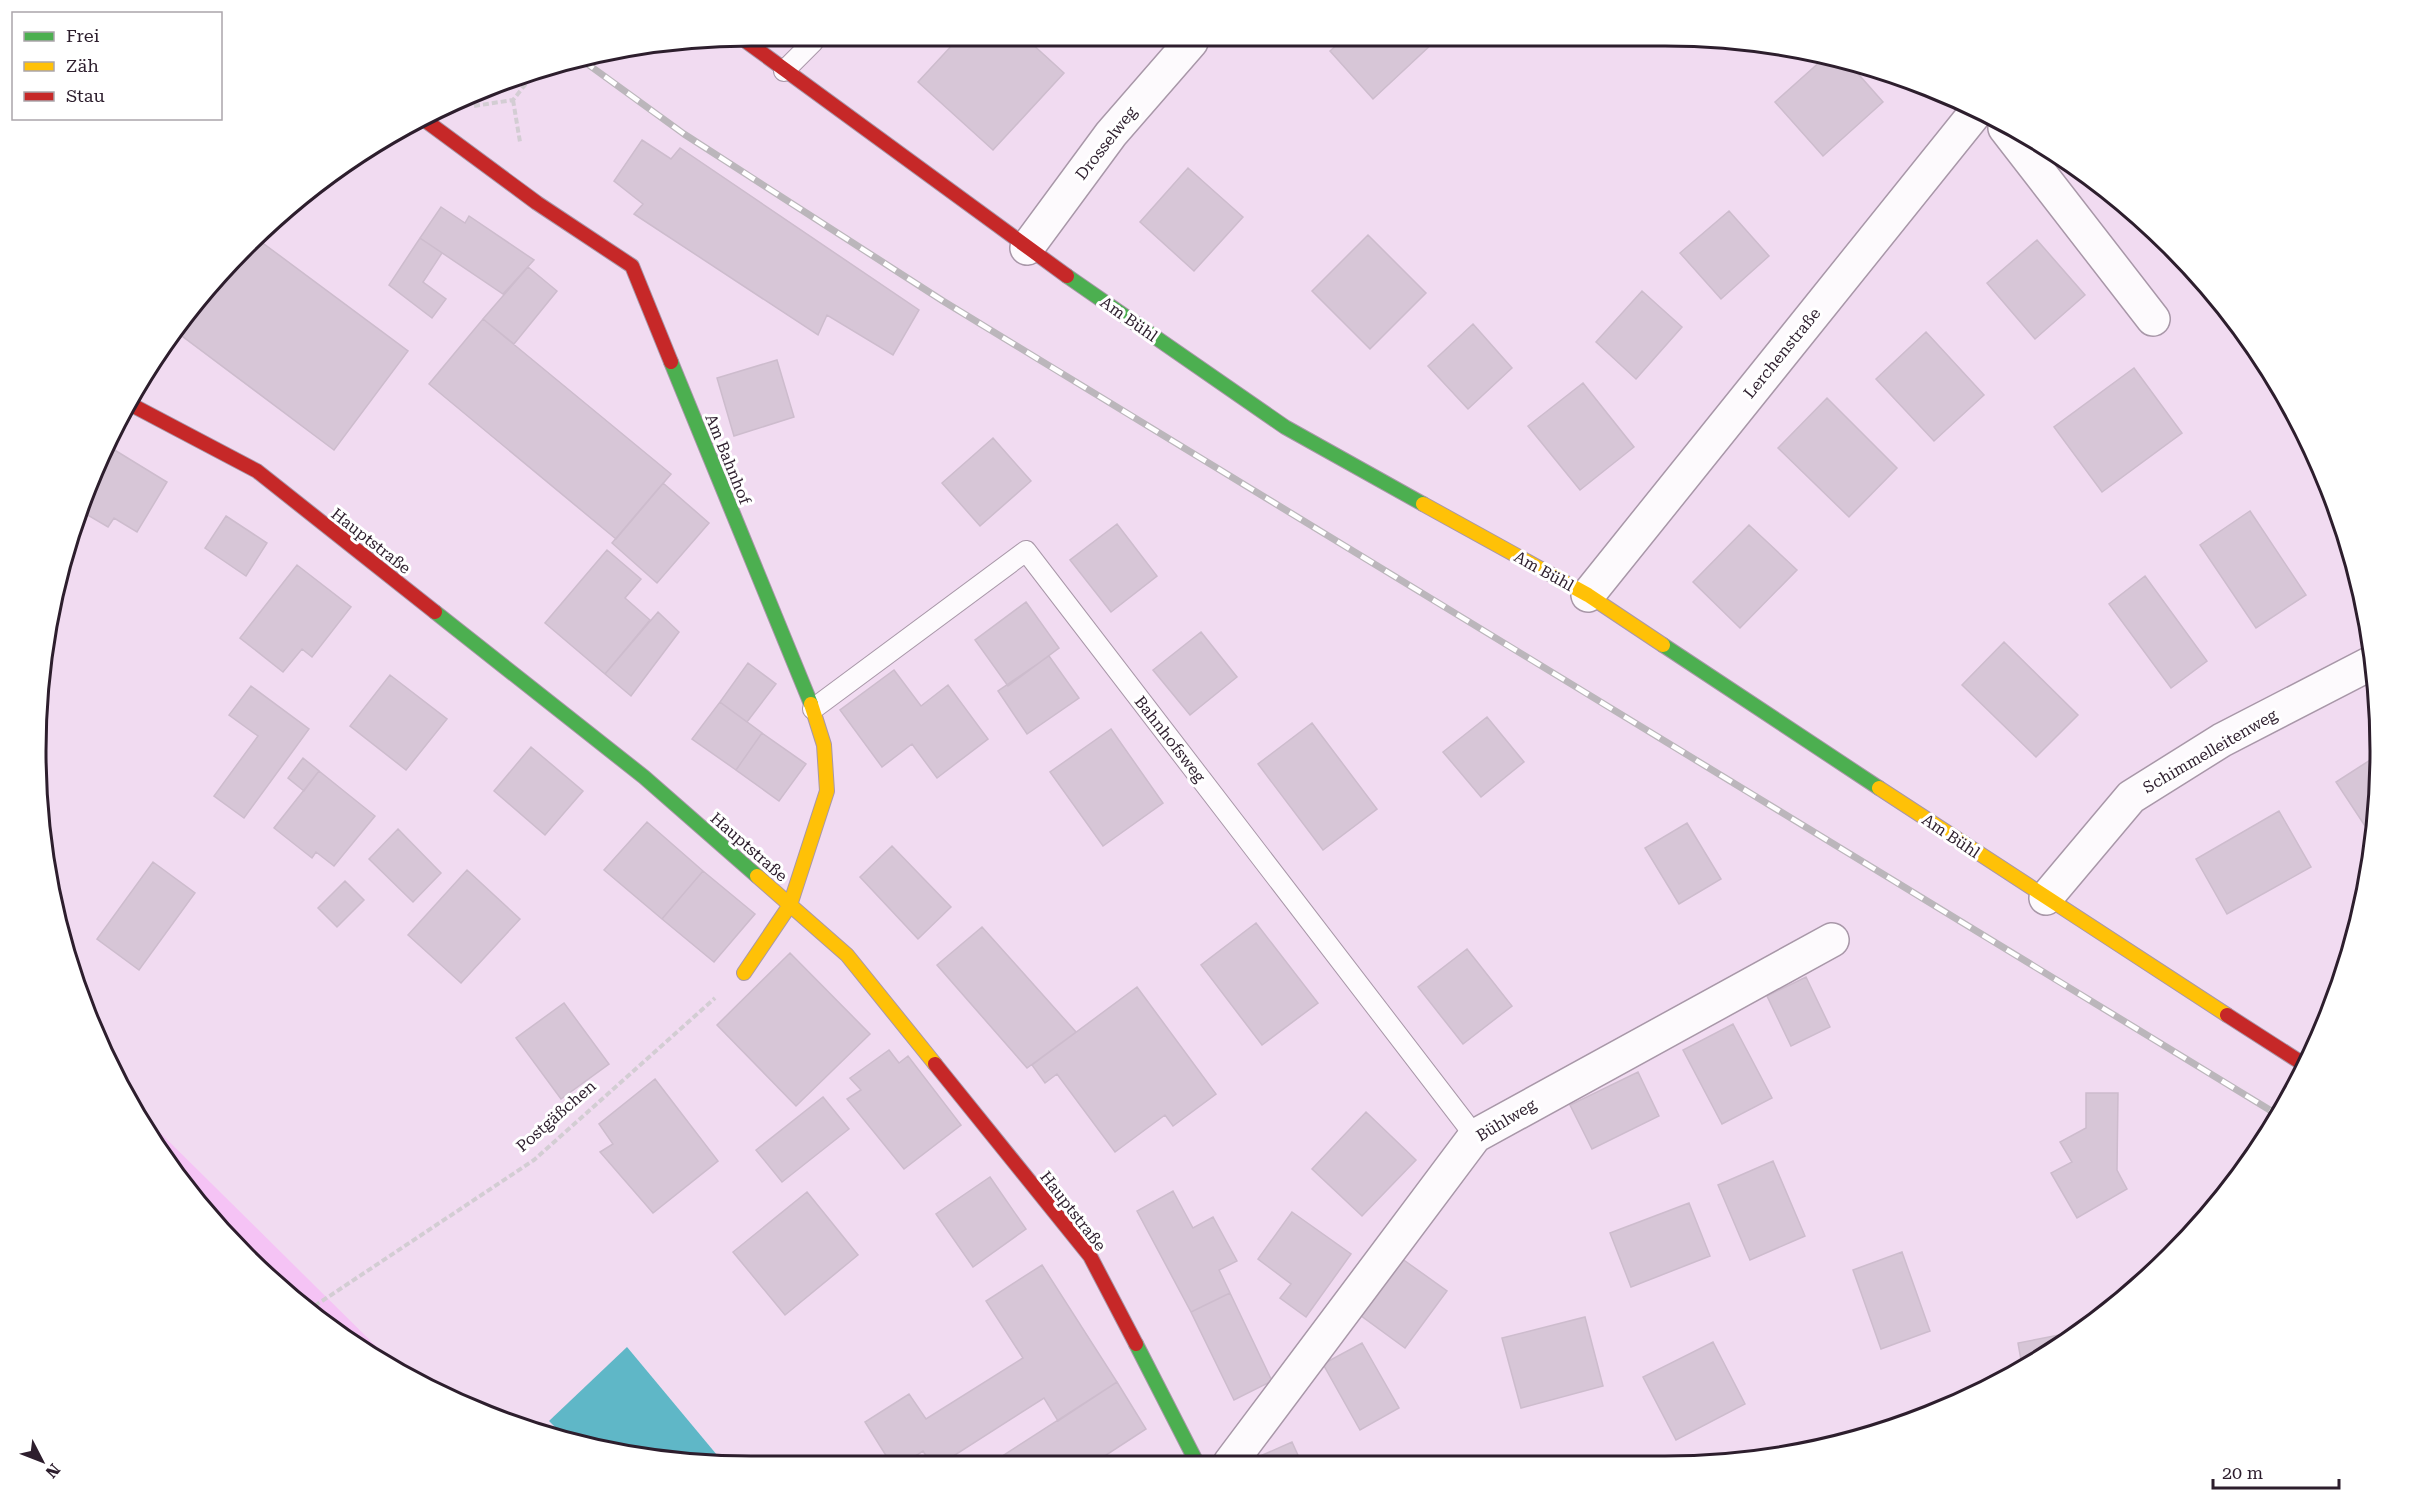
<svg xmlns="http://www.w3.org/2000/svg" width="2417" height="1503" font-family="'Roboto Serif',serif">
	<rect width="100%" height="100%" fill="#f1dbf1"/>
	<!-- green -->
	<path fill="#f5c3f5" d="M130,1103L394,1364C368,1349 337,1336 314,1318C239,1256 178,1187 130,1103Z"/>
	<!-- water -->
	<path fill="#5fb7c7" d="M627,1347L722,1461H658L563,1435L549,1421Z"/>
	<!-- building -->
	<path fill="#d7c6d7" stroke="#cdbccd" stroke-width="1.5" d="M955,42H1030L1064,73L993,150L918,82Z
		M1340,42H1434L1373,99L1330,51Z
		M1823,59L1852,67L1883,102L1823,156L1775,102Z
		M642,140L671,159L680,148L919,310L893,355L827,315L818,335L634,214L643,204L614,181Z
		M1188,168L1243,217L1194,271L1140,222Z
		M441,207L465,223L469,216L534,260L503,294L420,238Z
		M1729,211L1769,256L1721,299L1680,253Z
		M1368,235L1426,293L1370,349L1312,291Z
		M256,238L408,351L334,450L182,336Z
		M420,238L442,253L423,282L446,299L432,318L389,285Z
		M2037,240L2085,295L2035,339L1987,283Z
		M528,267L557,291L514,344L483,319Z
		M1642,291L1682,327L1636,379L1596,342Z
		M483,319L671,474L616,539L429,384Z
		M1473,324L1512,368L1468,409L1428,366Z
		M1926,332L1984,395L1934,441L1876,379Z
		M777,360L794,417L734,436L717,378Z
		M2134,368L2182,433L2102,492L2054,427Z
		M1583,383L1634,447L1580,490L1528,426Z
		M1827,398L1897,468L1849,517L1778,448Z
		M993,438L1031,481L980,526L942,483Z
		M108,446L167,482L137,532L114,518L108,527L79,510Z
		M663,483L709,523L657,583L612,543Z
		M2250,511L2306,595L2256,628L2200,545Z
		M226,516L267,543L246,576L205,548Z
		M1117,524L1157,576L1111,612L1070,560Z
		M1749,525L1797,570L1740,628L1693,582Z
		M607,550L641,579L625,598L650,620L605,674L545,623Z
		M297,565L351,607L312,657L302,649L283,672L240,638Z
		M2145,576L2207,661L2171,688L2109,604Z
		M1026,602L1059,648L1008,686L975,640Z
		M658,612L679,632L631,696L605,674Z
		M1201,632L1237,677L1190,715L1153,670Z
		M2004,642L2078,715L2036,757L1962,685Z
		M1049,656L1079,698L1027,734L998,691Z
		M748,663L776,684L747,722L720,702Z
		M894,670L921,706L948,685L988,739L937,778L912,744L882,767L840,710Z
		M390,675L447,719L406,770L350,726Z
		M251,686L309,729L244,818L214,796L258,736L229,715Z
		M720,702L762,733L736,770L692,739Z
		M1487,717L1524,762L1481,797L1443,752Z
		M1312,723L1377,809L1323,850L1258,764Z
		M1111,729L1163,803L1103,846L1050,772Z
		M762,733L806,764L779,801L736,770Z
		M531,747L583,791L545,835L494,791Z
		M2378,755L2379,799L2375,824L2367,829L2336,782Z
		M303,758L319,771L304,791L288,778Z
		M319,771L375,816L334,866L316,852L312,858L274,828Z
		M2279,811L2311,867L2227,914L2196,859Z
		M647,822L703,871L662,919L604,870Z
		M1687,823L1721,879L1679,904L1645,848Z
		M398,829L441,873L413,902L369,859Z
		M892,846L951,907L918,939L860,877Z
		M153,862L195,893L139,970L97,939Z
		M467,870L520,919L461,983L408,935Z
		M703,871L755,914L714,962L662,919Z
		M345,881L364,900L337,927L318,908Z
		M1256,923L1318,1003L1262,1045L1201,965Z
		M982,927L1076,1032L1027,1068L937,965Z
		M1467,949L1512,1006L1463,1044L1418,987Z
		M790,953L870,1034L796,1106L717,1025Z
		M1806,977L1830,1027L1791,1046L1767,996Z
		M1137,987L1216,1094L1173,1126L1165,1115L1115,1152L1057,1074L1045,1083L1032,1065Z
		M564,1003L609,1064L561,1099L516,1038Z
		M1733,1024L1772,1098L1722,1124L1683,1050Z
		M889,1050L899,1063L908,1056L961,1125L904,1169L847,1099L861,1090L850,1078Z
		M1638,1072L1659,1116L1592,1149L1570,1105Z
		M655,1079L718,1161L653,1213L600,1152L613,1144L599,1124Z
		M2086,1093H2118L2117,1170L2127,1189L2077,1218L2051,1173L2072,1162L2060,1142L2086,1128Z
		M823,1097L849,1129L782,1182L756,1150Z
		M1366,1112L1416,1160L1362,1216L1312,1169Z
		M1773,1161L1805,1236L1750,1260L1718,1185Z
		M990,1177L1026,1229L973,1267L936,1214Z
		M1173,1191L1193,1228L1213,1217L1237,1261L1219,1270L1230,1293L1191,1312L1137,1211Z
		M807,1192L858,1255L785,1315L733,1252Z
		M1689,1203L1710,1256L1631,1287L1610,1233Z
		M1292,1212L1351,1254L1306,1317L1280,1298L1291,1284L1258,1259Z
		M1902,1252L1930,1331L1881,1349L1853,1270Z
		M1401,1258L1447,1291L1405,1348L1360,1315Z
		M1042,1265L1117,1382L1058,1421L1044,1398L944,1462H930L923,1451L906,1462H890L865,1422L909,1394L926,1419L1023,1358L986,1301Z
		M1230,1293L1272,1381L1234,1400L1191,1312Z
		M1585,1317L1603,1386L1521,1408L1502,1338Z
		M2080,1331L2023,1371L2018,1343Z
		M1713,1342L1745,1404L1676,1440L1643,1377Z
		M1362,1343L1399,1408L1360,1430L1323,1364Z
		M1117,1382L1146,1429L1094,1463L993,1462Z
		M1292,1442L1302,1464H1261L1258,1457Z"/>
	<g fill="none" stroke-linecap="round" stroke-linejoin="round">
		<!-- lane casing -->
		<g stroke="#a897a8" stroke-width="22">
			<path id="lane" d="M784,71L813,42
				M813,709L1026,551L1475,1136"/>
		</g>
		<!-- street casing -->
		<g stroke="#a897a8" stroke-width="36">
			<path id="street" d="M2005,128L2153,319
				M1027,248L1111,134L1191,42
				M1588,595L1976,112
				M2046,898L2131,797L2222,740L2375,661
				M1230,1463L1475,1136L1832,940"/>
		</g>
		<!-- fast casing -->
		<g stroke="#a897a8" stroke-width="16">
			<path id="fast" d="M1067,276L1285,427L1423,504
				M671,362L811,704
				M435,612L644,777L757,876
				M1663,645L1879,788
				M1136,1344L1197,1463"/>
		</g>
		<!-- slow casing -->
		<g stroke="#a897a8" stroke-width="16">
			<path id="slow" d="M1423,504L1588,595L1663,645
				M1879,788L2227,1015
				M757,876L847,955L935,1064
				M744,973L790,905L827,791L824,745L811,704"/>
		</g>
		<!-- jam casing -->
		<g stroke="#a897a8" stroke-width="16">
			<path id="jam" d="M747,42L1067,276
				M426,121L537,203L632,266L671,362
				M128,403L257,471L435,612
				M2227,1015L2308,1067
				M935,1064L1090,1256L1136,1344"/>
		</g>
		<!-- path -->
		<path stroke="#d3cdd3" stroke-width="4" stroke-dasharray="6 3" stroke-linecap="butt" d="M513,100L520,142
			M474,106L513,100L536,71
			M187,1189L312,1309
			M307,1311L534,1160L715,998"/>
		<!-- lane -->
		<use href="#lane" stroke="#fdfafd" stroke-width="20"/>
		<!-- street -->
		<use href="#street" stroke="#fdfafd" stroke-width="33"/>
		<!-- fast -->
		<use href="#fast" stroke="#4caf50" stroke-width="14"/>
		<!-- slow -->
		<use href="#slow" stroke="#ffc107" stroke-width="14"/>
		<!-- jam -->
		<use href="#jam" stroke="#c62828" stroke-width="14"/>
		<!-- rail casing -->
		<g stroke="#bbb6bb" stroke-width="7">
			<path id="rail" d="M582,60L684,134L943,301L2278,1115"/>
		</g>
		<!-- rail -->
		<use href="#rail" stroke="#fff" stroke-width="4.5" stroke-dasharray="14" stroke-linecap="butt"/>
	</g>
	<g text-anchor="middle" dominant-baseline="central" stroke-width="6" stroke-linejoin="round" paint-order="stroke">
		<!-- street labels -->
		<g font-size="16" fill="#2d1e2d" stroke="#fff">
			<text transform="translate(1106 143) rotate(-52)">Drosselweg</text>
			<text transform="translate(1129 319) rotate(35)">Am Bühl</text>
			<text transform="translate(1782 353) rotate(-51)">Lerchenstraße</text>
			<text transform="translate(728 459) rotate(68)">Am Bahnhof</text>
			<text transform="translate(371 541) rotate(38)">Hauptstraße</text>
			<text transform="translate(1544 571) rotate(29)">Am Bühl</text>
			<text transform="translate(1170 739) rotate(52)">Bahnhofsweg</text>
			<text transform="translate(2210 751) rotate(-30)">Schimmelleitenweg</text>
			<text transform="translate(1951 836) rotate(34)">Am Bühl</text>
			<text transform="translate(749 847) rotate(41)">Hauptstraße</text>
			<text transform="translate(556 1116) rotate(-41)">Postgäßchen</text>
			<text transform="translate(1506 1120) rotate(-31)">Bühlweg</text>
			<text transform="translate(1073 1211) rotate(52)">Hauptstraße</text>
		</g>
	</g>
	<!-- crop -->
	<path d="M0 0H2417V1503H0ZM751 46H1665A705 705 0 0 1 2370 751V751A705 705 0 0 1 1665 1456H751A705 705 0 0 1 46 751V751A705 705 0 0 1 751 46Z" fill="#fff" fill-rule="evenodd"/>
	<path fill="none" stroke="#2d1e2d" stroke-width="3" d="M751 46H1665A705 705 0 0 1 2370 751V751A705 705 0 0 1 1665 1456H751A705 705 0 0 1 46 751V751A705 705 0 0 1 751 46Z"/>
	<!-- legend -->
	<rect x="12" y="12" width="210" height="108" fill="#ffffff" stroke="#aba5ab" stroke-width="1.5"/>
	<rect x="24" y="32" width="30" height="9" fill="#4caf50" stroke="#aba5ab" stroke-width="1.5"/>
	<text x="66" y="42" font-size="18" fill="#2d1e2d">Frei</text>
	<rect x="24" y="62" width="30" height="9" fill="#ffc107" stroke="#aba5ab" stroke-width="1.5"/>
	<text x="66" y="72" font-size="18" fill="#2d1e2d">Zäh</text>
	<rect x="24" y="92" width="30" height="9" fill="#c62828" stroke="#aba5ab" stroke-width="1.5"/>
	<text x="66" y="102" font-size="18" fill="#2d1e2d">Stau</text>
	<!-- north arrow -->
	<g transform="translate(42 1461) rotate(132)" stroke="#ffffff" stroke-width="4.5" paint-order="stroke">
	<path d="M0-4.5L10 22L0 15L-10 22Z" fill="#2d1e2d"/>
	<text y="-9" font-size="16" font-weight="bold" text-anchor="middle" fill="#2d1e2d">N</text>
	</g>
	<!-- scale -->
	<path d="M2213 1479v9h126v-9" fill="none" stroke="#2d1e2d" stroke-width="3"/>
	<text x="2222" y="1479" font-size="18" fill="#2d1e2d" stroke="#ffffff" stroke-width="4.5" paint-order="stroke">20 m</text>
</svg>
